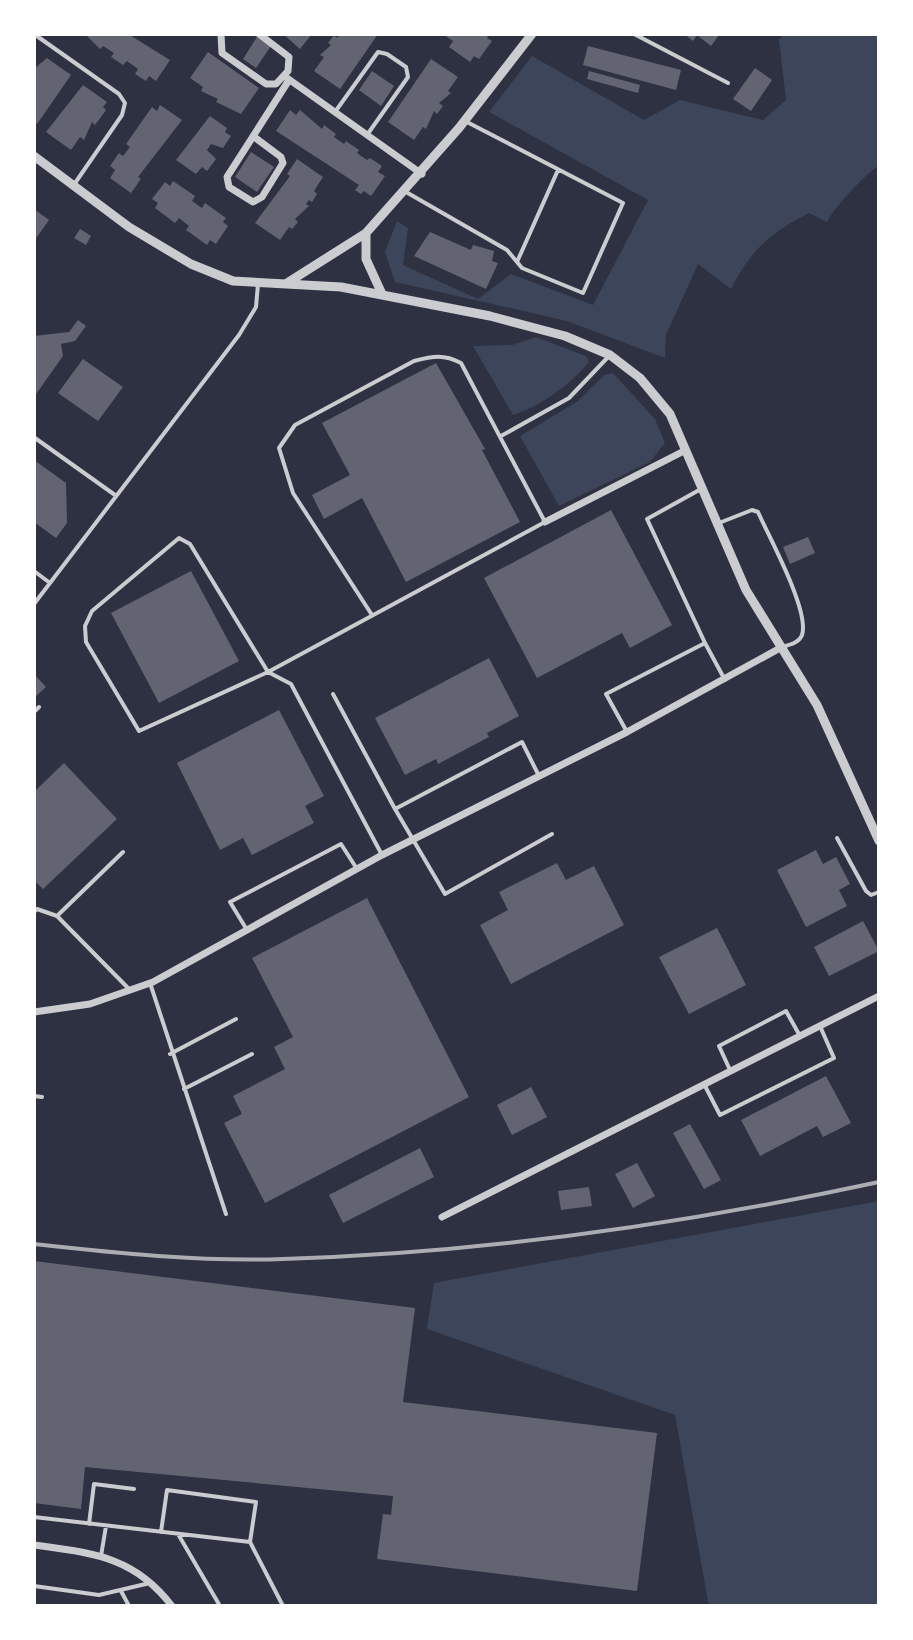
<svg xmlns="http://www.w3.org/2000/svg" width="913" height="1640" font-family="Lora,serif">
	<rect width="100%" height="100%" fill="#2d3142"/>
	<!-- green -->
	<path fill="#3c4559" d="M784,34H879V165C864,176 835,206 827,222L809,213C770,233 751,250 731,289L698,264L666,335L665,358L567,321L395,282L385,252L397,221L408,228L403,265L478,299L511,274L593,305L648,200L489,112L532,56L644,120L680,100L763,120L786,100L779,40Z
		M536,337L586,356L589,362C571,384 540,407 513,415L473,346L512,345Z
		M613,373L655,419L665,443L650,462L559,506L520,436L578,401L604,375Z
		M879,1201V1606H713L708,1602L675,1415L427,1329L434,1283Z"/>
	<!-- building -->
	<path fill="#626471" d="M85,34H128L170,60L156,81L149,76L146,81L135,74L138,69L127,61L123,65L111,57L114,53L103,46L100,49Z
		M283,34H312L300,49Z
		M340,34H378L340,89L314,71L324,57L320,55L331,45L328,43L334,35L337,38Z
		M443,34H489L487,38L492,41L479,59L474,56L470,62L449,47L453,41Z
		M684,34H718L719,35L711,46L697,35L693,41Z
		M257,37L271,46L256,68L243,59Z
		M588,46L681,70L676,90L583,65Z
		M208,52L259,88L241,114L216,102L218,99L201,91L203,87L190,78Z
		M47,58L71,75L37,124L34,121L35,68Z
		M431,59L458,77L448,91L451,93L439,103L443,106L437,114L434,111L426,129L423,127L414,140L388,122Z
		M755,68L772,80L751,111L733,99Z
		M372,71L394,86L381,106L359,90Z
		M589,71L640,85L638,93L587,79Z
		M83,85L107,102L103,107L106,110L95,125L92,122L84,140L80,137L71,150L46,132Z
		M160,105L182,120L138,177L141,179L131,193L110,178L115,170L110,166L119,153L123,156L130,147L126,144L152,107L157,111Z
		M290,110L296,115L300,110L322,129L324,125L336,134L334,137L344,144L346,141L359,150L357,153L367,160L370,158L382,166L378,172L385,176L371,196L364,191L361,194L355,190L359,185L276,131Z
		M210,116L227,128L225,132L231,136L223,148L211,144L207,150L216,159L207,171L202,167L196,174L176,160Z
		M251,152L274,167L257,192L235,177Z
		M297,159L323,177L314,191L317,194L312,202L309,200L306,204L309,206L295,219L298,222L292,229L289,227L280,240L255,223L290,176L287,174Z
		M173,181L195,196L192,201L202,208L205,203L226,218L223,222L228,226L216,244L210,240L207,245L186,230L189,226L179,218L175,223L155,208L158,203L152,199L165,182L170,186Z
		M34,209L49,220L34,241Z
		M80,229L91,236L86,245L74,238Z
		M430,232L471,250L473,245L494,251L492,261L498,263L486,289L414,256Z
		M78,320L86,326L75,341L61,344L63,356L34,397V336L69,332Z
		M83,359L123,387L98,421L58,393Z
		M436,363L485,449L482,450L520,522L406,582L362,498L324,519L312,495L350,475L322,423Z
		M34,460L66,483L67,523L56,538L34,522Z
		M611,510L672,625L630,648L622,633L537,678L484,578Z
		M808,537L815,553L790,564L783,547Z
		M191,571L239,661L159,703L111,613Z
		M489,658L519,716L487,733L489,737L438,764L436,759L405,775L375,718Z
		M34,674L46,687L34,698Z
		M279,710L324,796L305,806L314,823L252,855L243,838L220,850L177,763Z
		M64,763L117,819L43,889L34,880V792Z
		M816,850L823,864L836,857L850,884L839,890L847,906L806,927L777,870Z
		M557,863L566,880L594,866L624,925L511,984L480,925L508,910L499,892Z
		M367,898L469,1097L265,1203L224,1123L242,1114L233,1096L285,1069L274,1047L293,1037L252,958Z
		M863,921L879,951L829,976L814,947Z
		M717,928L746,985L689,1014L659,957Z
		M826,1076L851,1123L823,1137L817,1126L760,1156L741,1120Z
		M531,1087L547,1117L512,1135L497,1105Z
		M690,1124L721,1180L704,1189L673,1133Z
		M420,1148L434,1177L343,1223L329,1195Z
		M637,1163L655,1196L633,1208L615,1174Z
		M589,1187L592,1206L561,1210L558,1191Z
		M34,1261L415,1308L403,1402L657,1433L637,1591L377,1559L383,1514L391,1515L393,1496L85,1467L81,1509L34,1503Z"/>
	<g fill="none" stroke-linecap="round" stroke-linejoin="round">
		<!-- service -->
		<path stroke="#caccd0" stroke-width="4" d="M34,34L119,94L125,103L122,115L73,186
			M634,34L728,83
			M335,112L378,52L387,54L406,67L408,77L367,135
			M406,192L507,250L522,268L583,293L623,203L465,121
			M517,262L558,170
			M501,436L569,398L610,355
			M35,438L115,495
			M701,489L647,519L705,643
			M719,523L752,510L758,512C769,537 810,611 802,635C799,643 789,645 782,647
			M34,571L50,583
			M34,604L239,335L256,307L258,284
			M372,615L293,493L279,448L295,425L414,361C433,356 444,354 461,363L545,522L268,672L190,544L179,538L92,611L85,626L86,642L139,731L268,672L291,684L382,855
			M333,694L395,809
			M34,712L39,707
			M627,732L606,694L705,643L725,680
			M539,776L522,742L395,809L445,894L552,834
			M837,838L866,891L871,895L879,892
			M123,852L57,916L129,989
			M34,912L37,909L57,916
			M247,930L230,902L341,844L357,869
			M150,983L226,1214
			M170,1054L236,1019
			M730,1070L719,1046L786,1011L800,1036
			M704,1084L720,1115L834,1058L820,1026
			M184,1089L252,1054
			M34,1096L42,1097
			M34,1517L250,1542L283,1606
			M89,1524L94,1484L134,1489
			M161,1532L167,1490L256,1502L250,1542
			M178,1534L220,1606
			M101,1556L106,1526
			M34,1586L99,1595L150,1583
			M121,1591L129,1606"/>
		<!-- minor -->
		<path stroke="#caccd0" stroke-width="7" d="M221,34L222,53L266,84H276L288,71L289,57L259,34
			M287,78L422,174
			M253,136L281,157L283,163L262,197L253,202L229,187L227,177L289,80
			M545,522L684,451
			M34,1012L90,1004L153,982L382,855L627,732L782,647
			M442,1217L879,996
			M34,1545C92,1553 134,1556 172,1606"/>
		<!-- tertiary -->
		<path stroke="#caccd0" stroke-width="9" d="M34,156L129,227L191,264L233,281L341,287L490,316L565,336L610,355L640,378L670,414L746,590L817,705L879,841
			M366,233V259L382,294
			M287,283L366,233L459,128L532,34"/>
		<!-- rail -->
		<path stroke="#abadb3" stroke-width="4" d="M34,1244C115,1253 201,1262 283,1259C482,1253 684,1224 879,1182"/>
	</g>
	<!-- border -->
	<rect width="913" height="1640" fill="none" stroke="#ffffff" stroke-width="72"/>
</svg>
